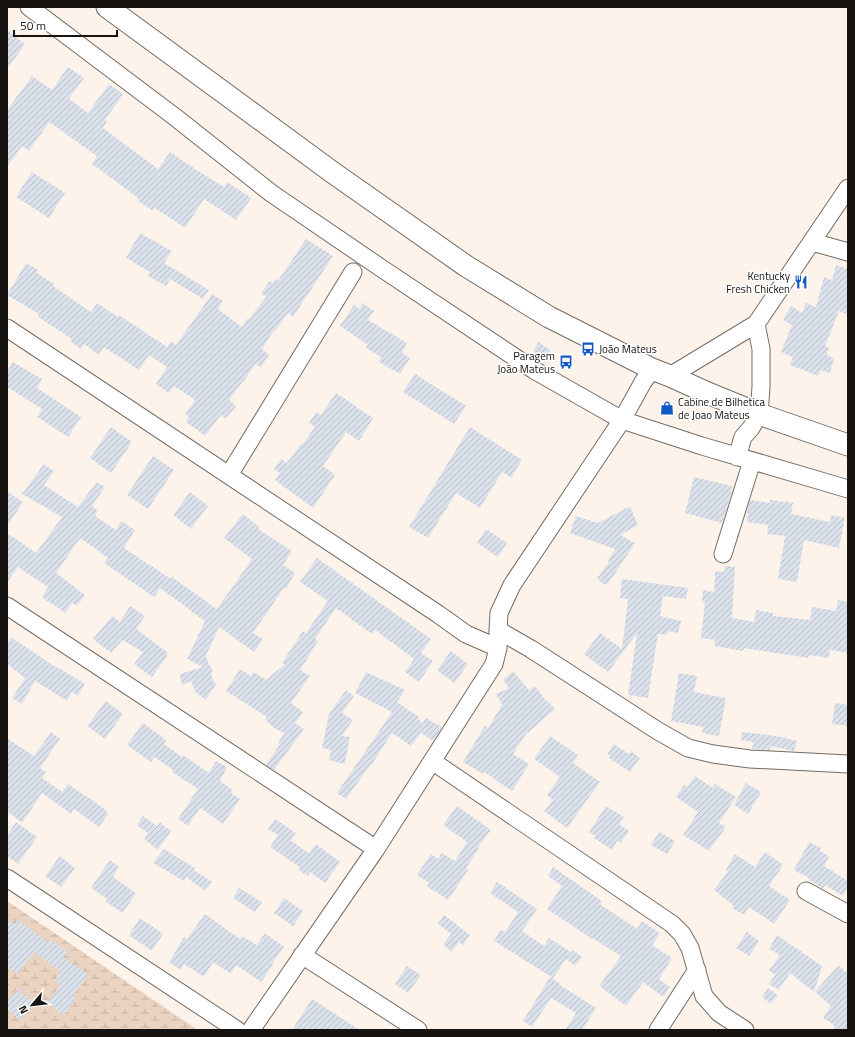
<svg xmlns="http://www.w3.org/2000/svg" width="855" height="1037" font-family="'Titillium Web',sans-serif">
	<defs>
		<pattern id="wetland-marsh" width="20" height="14" patternUnits="userSpaceOnUse"><rect width="20" height="14" fill="#ead3c0"/><path d="M1 5h8M5 5V1M11 12h8M15 12V8" fill="none" stroke="#c8b4a4"/></pattern>
		<pattern id="building-hatch" width="6" height="6" patternUnits="userSpaceOnUse"><rect width="6" height="6" fill="#dbe1ea"/><path d="M-1 1l2-2M0 6l6-6M5 7l2-2" fill="none" stroke="#bbc0c8"/></pattern>
	</defs>
	<rect width="100%" height="100%" fill="#fdf3eb"/>
	<!-- wetland -->
	<path fill="url(#wetland-marsh)" d="M7,901L198,1030H7Z"/>
	<!-- building -->
	<path fill="url(#building-hatch)" d="M7,30L25,44L7,69Z
		M68,67L84,78L69,99L88,113L109,84L123,94L105,120L107,121L103,128L158,169L170,152L195,169L224,187L227,182L251,198L236,220L204,199L185,228L155,208L153,211L137,200L138,198L92,164L97,156L49,122L29,151L22,146L7,167V110L32,76L52,90Z
		M32,172L65,193L49,218L16,197Z
		M140,233L172,251L164,263L209,290L203,299L170,279L166,286L148,276L150,272L126,258Z
		M306,239L333,256L293,317L288,313L275,331L274,330L262,349L269,355L261,367L255,364L244,381H243L229,400L236,406L226,419L221,415L205,436L186,422L189,417L185,414L195,400L174,386L169,393L156,384L167,367L149,355L139,370L104,347L99,355L84,344L81,349L70,341L72,339L38,317L39,314L7,295L26,263L38,270L37,273L54,284L53,286L91,312L97,303L118,317L119,315L167,347L171,341L176,345L212,294L223,301L218,309L242,327L248,318L249,319L266,297L261,293L270,281L273,283L276,279L278,281Z
		M836,265L848,269V306L846,314L839,311L825,346L829,348L827,355L834,358L830,373L821,370L818,376L790,365L793,357L781,352L792,325L783,320L791,306L802,313L806,303L816,307L824,277L832,280Z
		M362,303L374,311L368,320L407,343L402,353L410,358L400,374L379,362L381,357L366,348L368,345L340,326L354,305L360,309Z
		M539,342L550,350L544,359L533,351Z
		M13,362L42,379L37,388L81,417L68,437L37,417L42,409L7,387V372Z
		M415,374L466,406L454,424L403,392Z
		M336,393L373,418L359,441L346,432L323,466L335,475L313,508L275,480L280,473L274,469L281,459L287,463L301,444L302,445L315,427L309,423L316,412L321,415Z
		M111,427L132,442L111,473L90,458Z
		M470,427L522,460L511,478L502,472L480,508L456,493L428,538L409,527Z
		M153,456L174,470L148,509L127,495Z
		M44,464L54,471L44,485L78,507L97,482L105,487L92,506L98,511L95,516L116,530L121,521L135,530L124,548L171,579L172,577L217,609L252,559L224,538L243,514L259,527L258,529L292,551L283,565L295,573L286,589L284,588L253,633L263,639L254,652L219,627L206,656L209,665H210L213,671L211,672L213,681L216,684L206,700L195,692L191,681L182,685L180,674L203,667L187,659L205,621L160,588L154,597L104,563L108,558L80,538L56,573L85,595L77,606L72,603L65,613L42,597L48,587L18,567L7,583V533L36,553L62,517L22,494Z
		M694,477L732,486V491L722,523L685,513Z
		M7,491L23,502L7,526Z
		M190,492L208,506L191,529L173,515Z
		M750,500L770,503V500L793,503L791,514L830,522L831,515L845,518L839,548L804,540L797,582L778,579L785,536L767,534L768,525L747,522L748,513H746Z
		M630,506L638,525L620,535L635,543L608,584H603L597,578L609,562L608,561L615,549L570,533L576,516L598,523Z
		M486,529L507,543L498,557L477,543Z
		M317,558L431,639L421,653L433,661L419,682L405,672L414,659L375,630L372,634L336,608L315,639L318,641L300,670L310,676L291,703L303,712L295,723L304,729L274,770L266,765L280,744L278,743L284,733L274,728L265,720L267,717L226,691L240,669L251,676L254,672L266,680L285,664L282,663L303,631L306,633L328,601L300,582Z
		M725,566L735,567L732,618L754,622L756,610L773,613V616L810,620L812,607L836,611L838,600L848,602V653L830,650L829,658L809,655L808,658L744,648L743,651L714,646L715,640L701,638L705,602L702,601L703,590L714,592L715,571L724,572Z
		M622,579L688,588L686,599L663,596L660,616L681,621L678,633L668,631L667,635L658,634L648,698L628,695L637,633L608,672L584,654L600,633L622,649L628,599L620,598Z
		M130,606L145,616L136,629L167,652V656L152,677L134,664L143,652L122,640L111,653L93,639L112,616L120,622Z
		M11,637L57,668V667L85,684L78,696L72,692L67,701L35,681L22,704L12,698L25,678L7,664V643Z
		M451,651L468,664L454,683L437,670Z
		M513,671L529,690L535,686L547,702L548,701L555,709L528,733L527,732L513,754L529,764L512,791L484,772L483,774L463,762L485,726L488,728L502,705L496,694L509,688L503,680Z
		M366,672L405,690L397,702L419,717L418,719L423,723L426,718L442,727L433,741L421,733L411,746L392,733L372,764H371L346,799L337,793L392,712L355,693Z
		M679,673L697,676L694,692L726,698L719,736L702,733L703,727L671,721Z
		M346,690L354,696L342,713L353,720L342,736L350,737L345,764L329,760L331,750L322,748L329,714Z
		M106,701L123,714L105,739L87,726Z
		M835,703L848,705V726L832,724Z
		M143,723L166,740L164,744L182,757L183,755L209,773L216,761L227,767L220,781L233,790L231,793L240,799L223,824L200,808L188,826L178,819L198,789L172,772L173,770L154,757L151,762L127,745Z
		M51,732L60,739L40,768L46,772L42,778L62,792L68,784L87,797H88L107,811L106,813L108,814L99,827L74,809L71,814L42,793L22,823L7,811V738L34,756Z
		M742,732L776,736L797,741L794,751L771,746L770,750L752,749L753,742L741,740Z
		M550,736L578,755L573,763L600,782L567,828L544,811L553,800L547,795L560,777L534,759Z
		M614,744L629,754L631,751L640,758L630,772L609,758L610,756L607,754Z
		M695,776L713,788L715,784L736,797L719,823L726,827L709,851L683,835L698,812L676,797L684,785L687,787Z
		M746,783L761,792L748,814L734,805Z
		M457,806L491,830L478,847L479,848L466,868L468,870L448,900L427,886L429,883L417,875L431,854L438,859L442,853L455,861L467,842L443,825Z
		M606,806L624,817L619,824L629,831L621,843L617,841L612,850L594,838L596,836L589,832Z
		M143,816L157,826L159,822L171,831L158,850L144,839L148,833L137,825Z
		M275,819L296,833L291,841L309,853L316,844L340,862L325,883L310,872L308,876L298,869L300,867L270,847L278,835L268,829Z
		M16,822L37,837L18,864L7,856V835Z
		M659,832L675,841L667,854L651,845Z
		M809,842L821,848L820,851L829,856L824,866L848,881V888L843,896L825,885L823,889L808,879L809,878L794,870Z
		M164,849L195,868L194,870L212,882L205,891L186,877L184,881L153,863Z
		M765,852L783,865L769,886L790,900L774,924L749,907L744,915L732,908L734,906L714,890L728,871L726,869L735,854L755,867Z
		M60,856L75,868L61,887L45,876Z
		M110,860L119,867L113,877L136,893L123,913L106,902L107,899L91,888Z
		M553,867L602,901L600,904L637,929L642,921L660,933L652,945L672,958L659,979L670,987L663,997L643,982L626,1006L599,986L621,956L592,938V939L547,909L562,886L548,876Z
		M497,882L537,909L522,931L544,946L549,938L571,952L553,978L494,941L501,930L505,932L518,912L490,893Z
		M239,888L262,902L255,912L233,898Z
		M284,898L303,911L293,926L274,913Z
		M205,914L240,939L242,936L257,945L265,933L284,947L272,964L273,965L261,982L236,965L231,974L213,962L204,977L184,964L181,970L169,962L184,937L187,939Z
		M444,915L470,935L463,945L459,942L452,952L443,945L451,934L438,924Z
		M140,918L163,934L152,951L129,935Z
		M7,919L15,924L18,920L48,942L51,940L67,952L63,957L88,974L73,996L76,998L64,1015L48,1003L61,984L55,980L61,972L34,952L18,974L7,966Z
		M747,932L759,941L749,956L736,948Z
		M777,935L822,966L814,992L790,973L779,990L769,984L775,975L769,970L780,955L769,949Z
		M573,950L582,957L575,966L566,959Z
		M838,965L848,974V1030H833L835,1026L823,1018L831,1006L815,992Z
		M407,966L421,975L408,993L395,984Z
		M550,977L560,984V985L596,1008L582,1030H565L576,1013L551,998L532,1027L523,1021Z
		M768,988L778,995L771,1004L762,997Z
		M17,989L34,1003L20,1020L7,1009V1002Z
		M312,999L360,1030H292Z"/>
	<g fill="none" stroke-linecap="round" stroke-linejoin="round">
		<!-- minor casing -->
		<g stroke="#746c65" stroke-width="19">
			<path id="minor" d="M29,7L175,117L271,193L381,268L534,370L622,420L702,446L848,489
				M812,242L848,252
				M7,328L438,614L466,634L498,648
				M670,376L756,324L848,188
				M737,457L743,437L751,428L759,414L761,387V349L756,324
				M229,475L353,272
				M723,554L752,461
				M7,606L376,849
				M498,630L531,649L658,731L688,748L713,754L750,759L848,764
				M432,761L672,924L682,934L690,948L704,996L719,1013L745,1030
				M7,878L237,1030
				M806,891L848,914
				M302,955L418,1030
				M251,1030L376,849L494,664L498,648V630L499,613L512,585L622,420L643,382L652,369
				M658,1030L697,970"/>
		</g>
		<!-- major casing -->
		<g stroke="#746c65" stroke-width="23">
			<path id="major" d="M107,7L332,172L466,266L549,317L652,369L670,376L710,394L759,414L848,445"/>
		</g>
		<!-- minor -->
		<use href="#minor" stroke="#fff" stroke-width="17"/>
		<!-- major -->
		<use href="#major" stroke="#fff" stroke-width="21"/>
	</g>
	<!-- icons -->
	<defs>
		<g id="restaurant-bare" transform="scale(1.08)"><path d="M-5-6h1v4h1v-4h1v4h1v-4h1v5L-1.5 .5V6h-2V.5L-5-1ZM5-6V6H3V1.5H1.5Q1.5-4 5-6Z" fill="#1159c4" stroke="#fff" stroke-width="2.5" paint-order="stroke"/></g>
		<g id="bus-bare" transform="scale(1.08)"><path d="M-5-6H5V4H4V6H2V4H-2V6H-4V4H-5ZM-3.5-4V0h7V-4ZM-3.5 1.2v1.5H-2V1.2ZM2 1.2v1.5H3.5V1.2Z" fill="#1159c4" stroke="#fff" stroke-width="2.5" paint-order="stroke"/></g>
		<g id="shop-bare" transform="scale(1.08)"><path d="M-5-2.5h2.3a2.7 3.5 0 0 1 5.4 0H5L5.5 6h-11ZM-1.5-2.5h3a1.5 2.3 0 0 0-3 0Z" fill="#1159c4" stroke="#fff" stroke-width="2.5" paint-order="stroke"/></g>
	</defs>
	<g fill-rule="evenodd">
		<use href="#restaurant-bare" x="801" y="282"/>
		<use href="#bus-bare" x="588" y="349"/>
		<use href="#bus-bare" x="566" y="362"/>
		<use href="#shop-bare" x="667" y="408"/>
	</g>
	<g text-anchor="middle" dominant-baseline="central" stroke-width="3" stroke-linejoin="round" paint-order="stroke">
		<!-- poi labels -->
		<g font-size="11" fill="#161310" stroke="#fff" text-anchor="end">
			<text x="790" y="276">Kentucky<tspan x="790" dy="13">Fresh Chicken</tspan></text>
			<text x="599" y="349" text-anchor="start">João Mateus</text>
			<text x="555" y="356">Paragem<tspan x="555" dy="13">João Mateus</tspan></text>
			<text x="678" y="402" text-anchor="start">Cabine de Bilhetica<tspan x="678" dy="13">de Joao Mateus</tspan></text>
		</g>
	</g>
	<!-- border -->
	<rect width="855" height="1037" fill="none" stroke="#161310" stroke-width="16"/>
	<!-- north arrow -->
	<g transform="translate(32 1005) rotate(242)" stroke="#ffffff" stroke-width="3" paint-order="stroke">
	<path d="M0-3L7 15L0 10L-7 15Z" fill="#161310"/>
	<text y="-6" font-size="11" font-weight="bold" text-anchor="middle" fill="#161310">N</text>
	</g>
	<!-- scale -->
	<path d="M14 30v6h103v-6" fill="none" stroke="#161310" stroke-width="2"/>
	<text x="20" y="30" font-size="12" fill="#161310" stroke="#ffffff" stroke-width="3" paint-order="stroke">50 m</text>
</svg>
